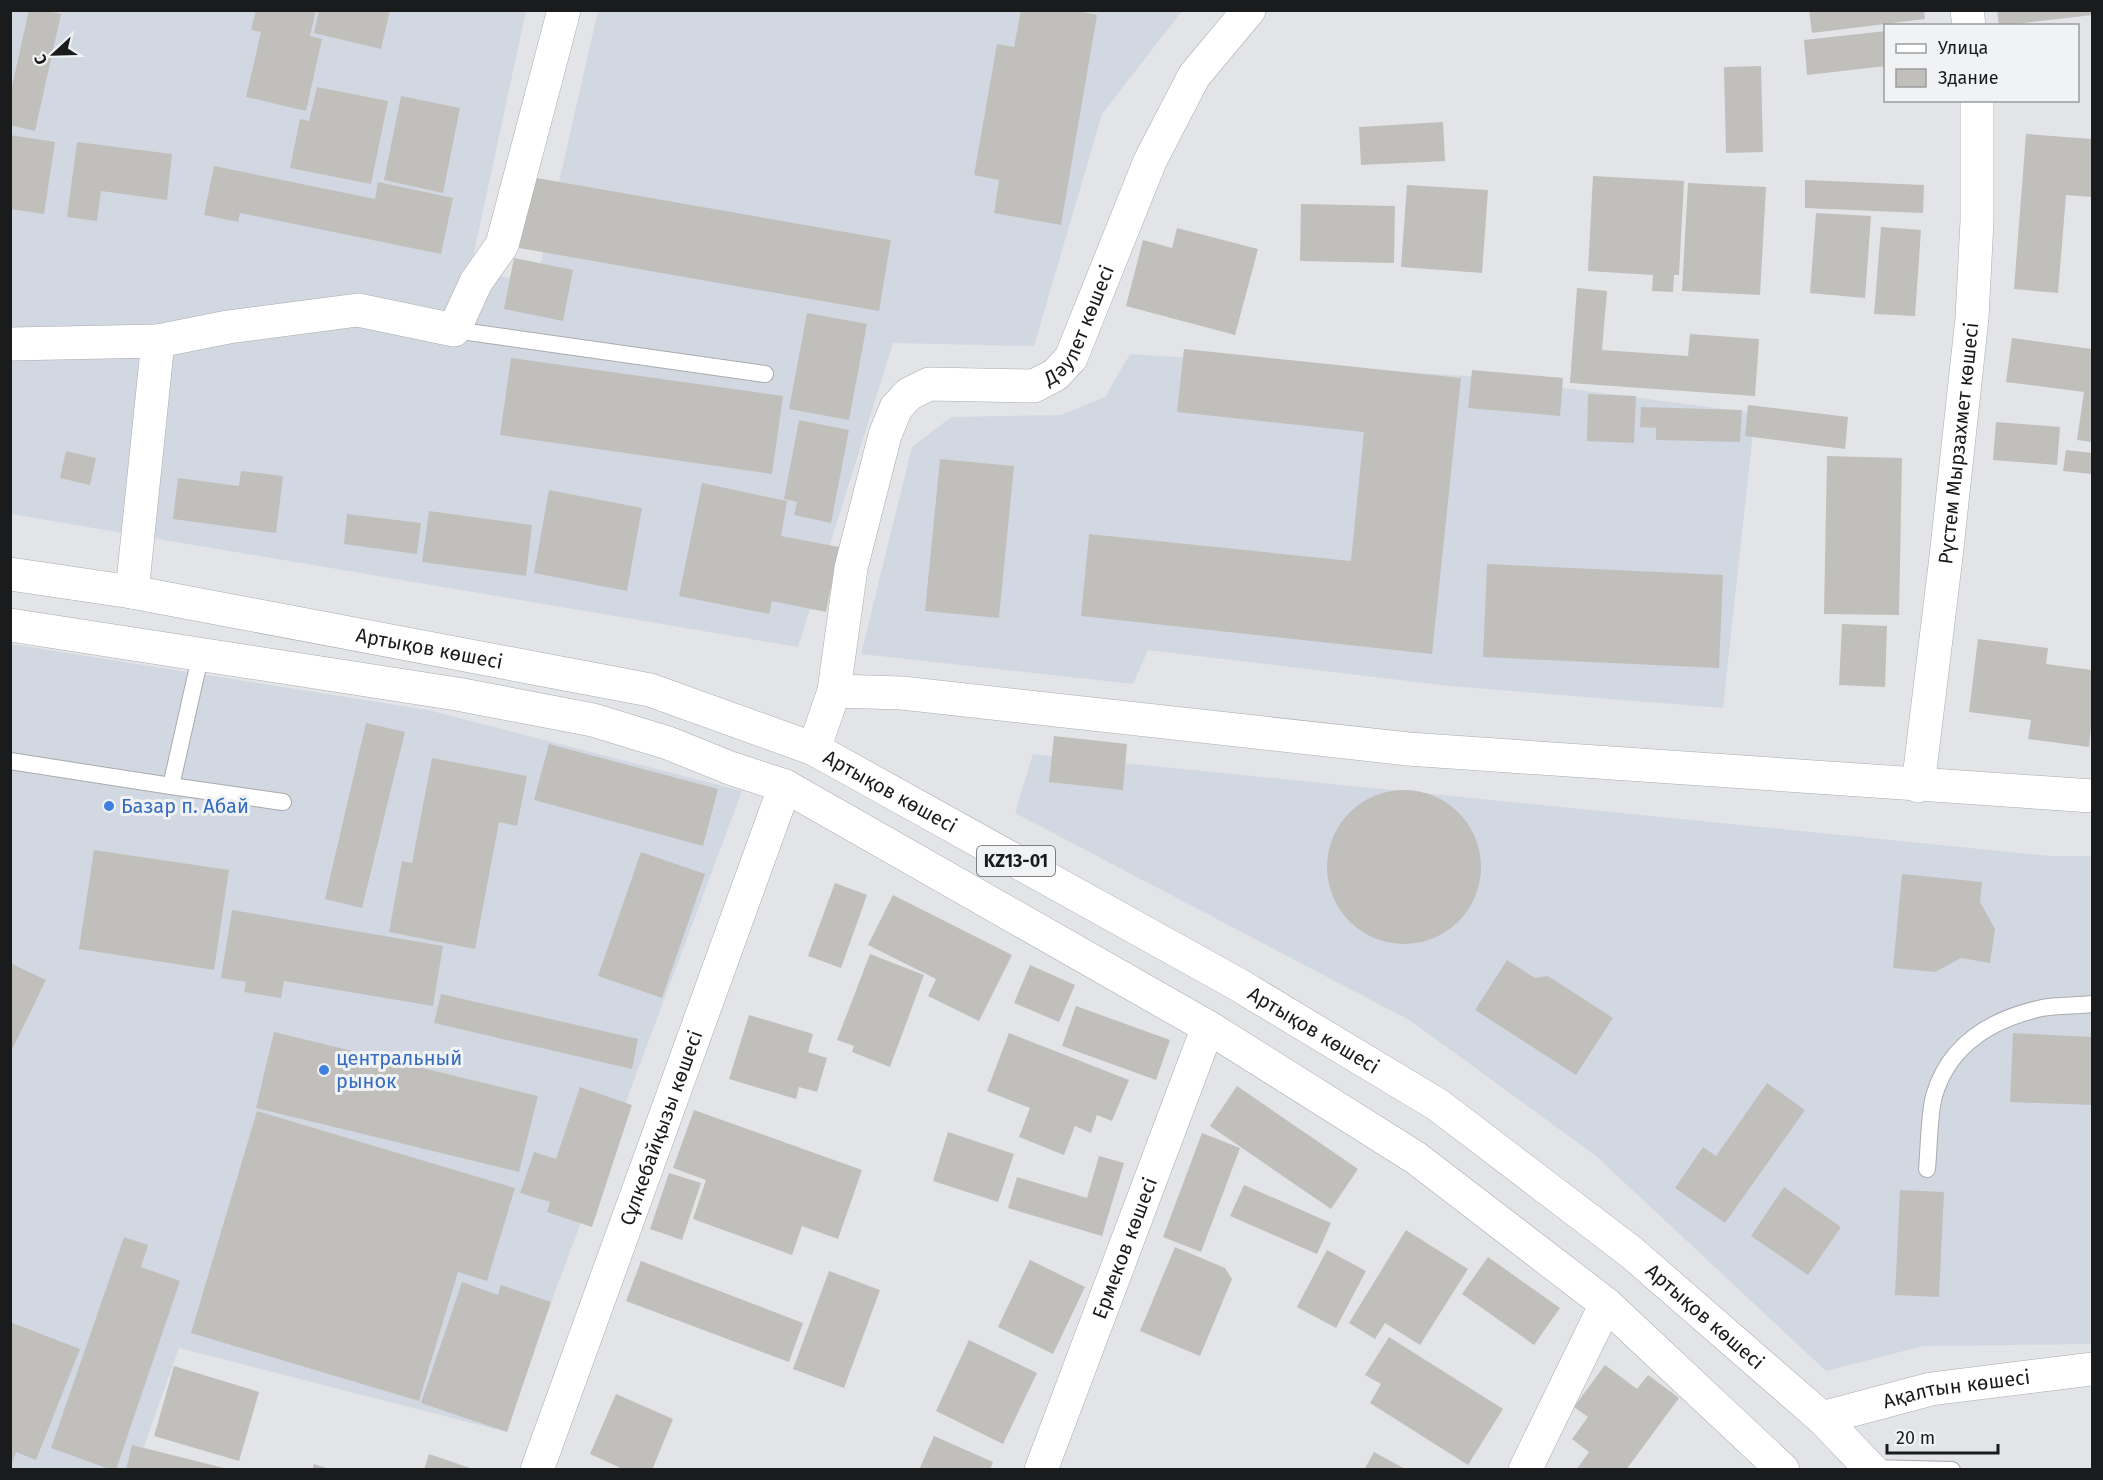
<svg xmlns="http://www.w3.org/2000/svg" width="2103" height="1480" font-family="'Fira Sans',sans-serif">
	<rect width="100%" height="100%" fill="#e2e4e7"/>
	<!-- built -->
	<path fill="#d2d8e1" d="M10,11H526L470,271L536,283L598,11H1182L1102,114L1034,346L893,343L798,647L11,514Z
		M1130,354L1481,377L1755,413L1723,708L1450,686L1148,650L1133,684L861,654L912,447L951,417L1061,415L1105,397Z
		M10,644L428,710L742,791L503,1431L179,1348L136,1469H11Z
		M1033,754L2050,856H2092V1344L1923,1346L1826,1371L1596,1156L1411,1021L1015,813Z"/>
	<!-- building -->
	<path fill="#c1bfbc" d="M29,10H43L61,14L35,131L10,125V95Z
		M256,10H316L310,36L322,39L306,111L246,97L261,32L251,30Z
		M319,10H390L381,49L314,33Z
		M1021,10H1073L1097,15L1061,225L994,213L999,180L974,175L997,44L1014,47Z
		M1809,10H1924L1925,19L1812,33Z
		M1997,10H2092V15L1999,26Z
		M1886,31V66L1807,75L1804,40Z
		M1761,66L1763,152L1726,153L1724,67Z
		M317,87L388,101L371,184L290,168L300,119L309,121Z
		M401,96L460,108L443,193L384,180Z
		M1443,122L1445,161L1361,165L1359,127Z
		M2026,134L2092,139V197L2066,195L2058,293L2014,289Z
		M10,135L55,142L44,214L10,209Z
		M77,142L172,154L167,200L101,191L97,221L67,217Z
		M214,166L375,199L378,182L453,198L441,254L240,213L238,222L204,215Z
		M1593,176L1684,181L1679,275H1674L1673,292L1652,291L1653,275L1588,271Z
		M531,177L891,240L879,311L519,248Z
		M1805,180L1924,185L1923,213L1805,208Z
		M1688,183L1766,187L1760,295L1682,291Z
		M1407,185L1488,190L1482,273L1401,267Z
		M1301,204L1395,206L1394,263L1300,261Z
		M1816,213L1871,216L1865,298L1810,293Z
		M1881,227L1921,230L1915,316L1874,314Z
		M1177,228L1258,249L1235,335L1126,306L1143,240L1172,248Z
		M514,258L573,270L563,321L504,309Z
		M1577,288L1607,291L1602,350L1688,356L1690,334L1759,339L1755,396L1570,383Z
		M807,313L867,324L849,420L789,409Z
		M2012,338L2092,349V442L2077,440L2084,392L2006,382Z
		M1184,349L1461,378L1432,654L1081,616L1089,534L1351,561L1364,432L1177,412Z
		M511,358L783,396L772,474L500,435Z
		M1472,370L1563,378L1560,416L1468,408Z
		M1588,394L1636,396L1634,443L1587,441Z
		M1748,405L1848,417L1845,449L1745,436Z
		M1641,407L1742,410L1740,442L1656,440V428L1640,427Z
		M799,420L849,430L831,523L794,515L797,502L784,499Z
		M1996,422L2060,427L2057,465L1993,460Z
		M2066,450L2092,453V474L2063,471Z
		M66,451L96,458L90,485L60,478Z
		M1827,456L1902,458L1899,615L1824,614Z
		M940,459L1014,466L999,618L925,611Z
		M241,471L283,476L276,533L173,519L178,478L239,486Z
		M702,483L787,501L781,536L839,547L826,612L772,601L769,614L679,596Z
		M549,490L642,508L627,591L534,573Z
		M429,511L532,525L526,576L422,562Z
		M347,514L421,523L417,554L344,544Z
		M1487,564L1723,575L1719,668L1483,657Z
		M1842,624L1887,626L1885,687L1839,685Z
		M1978,639L2048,648L2046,664L2092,670V718L2089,747L2028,739L2031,720L1969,712Z
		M366,723L405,732L362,908L325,899Z
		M1054,736L1127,744L1123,790L1049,782Z
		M549,744L718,789L703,846L534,800Z
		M432,758L527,776L517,826L499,822L475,949L389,932L402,861L412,863Z
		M1327 867a77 77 0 1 1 154 0a77 77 0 1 1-154 0Z
		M94,850L229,870L214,970L79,949Z
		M641,852L705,874L662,998L598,976Z
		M1902,874L1982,882L1980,902L1995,929L1990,963L1961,958L1935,972L1893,968Z
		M835,883L867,895L841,968L808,956Z
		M893,895L1012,955L979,1021L928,996L936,979L868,945Z
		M232,910L443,946L433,1006L284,981L281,998L244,992L246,982L221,978Z
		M870,954L924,975L890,1067L852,1052L854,1046L837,1040Z
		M1507,960L1535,978L1548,976L1613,1018L1576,1075L1475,1010Z
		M10,963L46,980L10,1054Z
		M1030,965L1075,985L1059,1022L1014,1003Z
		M441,994L638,1039L632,1069L434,1023Z
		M1076,1006L1170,1040L1156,1080L1062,1046Z
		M749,1015L813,1034L808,1052L827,1058L817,1092L799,1087L796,1099L729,1079Z
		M274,1032L538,1096L519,1172L256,1108Z
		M1009,1033L1129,1080L1112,1121L1097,1115L1091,1133L1075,1126L1064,1155L1019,1137L1030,1108L987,1091Z
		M2013,1033L2092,1037V1105L2010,1102Z
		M1767,1083L1805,1110L1725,1223L1675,1188L1703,1147L1716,1156Z
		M1237,1086L1358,1169L1331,1209L1210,1126Z
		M580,1087L632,1105L592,1227L547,1212L550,1202L520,1193L534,1152L556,1159Z
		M694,1110L862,1170L838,1239L802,1226L792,1255L693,1219L706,1180L673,1168Z
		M257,1111L515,1188L487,1281L458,1272L419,1401L191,1333Z
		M948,1132L1014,1154L998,1202L933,1181Z
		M1202,1133L1240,1148L1201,1252L1163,1237Z
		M1099,1156L1124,1163L1102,1236L1008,1208L1017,1177L1087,1198Z
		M669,1173L701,1183L682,1240L650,1229Z
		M1244,1185L1331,1223L1317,1254L1230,1216Z
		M1784,1187L1841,1227L1808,1275L1751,1236Z
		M1900,1190L1944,1192L1939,1297L1895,1295Z
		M1406,1230L1468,1269L1420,1345L1385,1323L1375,1339L1349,1323Z
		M124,1237L148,1245L141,1267L180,1281L116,1470H112L51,1448Z
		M1175,1247L1225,1268L1232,1279L1200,1356L1140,1331Z
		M1327,1250L1366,1271L1336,1328L1297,1307Z
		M1488,1257L1560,1308L1534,1345L1462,1294Z
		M1030,1260L1085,1287L1053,1354L998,1327Z
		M641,1261L803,1323L789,1362L626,1301Z
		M829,1271L880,1290L844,1388L793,1369Z
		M462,1282L498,1295L501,1285L551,1302L507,1432L421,1403Z
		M10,1322L80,1349L36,1460L16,1452L11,1466Z
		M1389,1337L1503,1409L1468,1465L1370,1403L1381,1384L1365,1375Z
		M969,1340L1037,1373L1003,1444L936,1411Z
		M1605,1365L1637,1389L1648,1375L1679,1398L1626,1470H1576L1589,1452L1572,1439L1588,1417L1574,1407Z
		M174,1366L259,1392L239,1461L154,1436Z
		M616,1394L673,1419L652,1470H625L590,1454Z
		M934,1436L993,1462L990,1470H919Z
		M132,1445L228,1469V1470H126Z
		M1374,1452L1407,1470H1364Z
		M429,1454L473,1469V1470H424Z
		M314,1464L329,1469V1470H312Z"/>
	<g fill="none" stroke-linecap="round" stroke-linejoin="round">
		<!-- lane casing -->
		<g stroke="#a9abad" stroke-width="18">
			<path id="lane" d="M454,330L765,374
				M10,761L171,786L201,653
				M171,786L283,802
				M1927,1169C1929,1148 1929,1115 1934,1096C1949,1044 1992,1019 2042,1008C2058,1005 2076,1006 2092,1004
				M1871,1468L1952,1470"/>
		</g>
		<!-- street casing -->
		<g stroke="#a9abad" stroke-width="34">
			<g id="street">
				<path d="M1967,10L1969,26"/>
				<path d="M10,344L158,341"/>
				<path d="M132,592L158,341L228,327L358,310L454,330L476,282L502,245L564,10"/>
				<path d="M10,625L457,694L593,720L668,743L730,768L785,786L1208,1027L1416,1158L1606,1304L1783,1470"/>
				<path id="s1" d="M814,749L834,691L851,568L885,435L896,408L909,394L929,384L1034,386L1055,375L1071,358L1150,161L1194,76L1249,10"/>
				<path id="s2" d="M1918,786L1946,557L1972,318L1977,221V100"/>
				<path id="s3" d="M1822,1418L1931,1389L2092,1369"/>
				<path id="s4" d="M537,1470L785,786"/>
				<path id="s5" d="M1041,1470L1208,1027"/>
				<path d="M1525,1470L1606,1304"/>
			</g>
		</g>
		<!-- secondary casing -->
		<g stroke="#a9abad" stroke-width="34">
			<path id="secondary" d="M834,691L902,693L1408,749L2092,796"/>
		</g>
		<!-- highway casing -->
		<g stroke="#a9abad" stroke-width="34">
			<g id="highway">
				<path id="s6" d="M10,574L132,592L650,690L814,749L1239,985L1438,1105L1631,1252L1822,1418L1872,1470"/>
			</g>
		</g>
		<!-- lane -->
		<use href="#lane" stroke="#fff" stroke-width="16"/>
		<!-- street -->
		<use href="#street" stroke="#fff" stroke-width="33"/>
		<!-- secondary -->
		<use href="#secondary" stroke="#fff" stroke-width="33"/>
		<!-- highway -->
		<use href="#highway" stroke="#fff" stroke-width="33"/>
	</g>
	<!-- markers -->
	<g fill="#3f7fe0" stroke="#f0f2f4" stroke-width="2">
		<circle cx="109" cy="806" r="6"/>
		<circle cx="324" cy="1070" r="6"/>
	</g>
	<g text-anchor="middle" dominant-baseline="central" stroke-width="6" stroke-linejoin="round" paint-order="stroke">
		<!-- shield labels -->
		<rect fill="#f0f2f4" stroke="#5a5c5d" stroke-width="1.5" x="977" y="846" width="78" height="30" rx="4.5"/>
		<g font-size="18" font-weight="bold" fill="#1a1b1c">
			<text x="1016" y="861">KZ13-01</text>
		</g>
		<!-- street labels -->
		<g font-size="20" fill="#1a1b1c" stroke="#f0f2f4">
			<text stroke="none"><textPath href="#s1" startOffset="578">Дәулет көшесі</textPath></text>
			<text stroke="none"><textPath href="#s2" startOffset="345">Рүстем Мырзахмет көшесі</textPath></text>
			<text stroke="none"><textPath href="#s6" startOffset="426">Артықов көшесі</textPath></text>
			<text stroke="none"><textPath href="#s6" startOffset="912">Артықов көшесі</textPath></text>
			<text stroke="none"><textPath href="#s6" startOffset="1398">Артықов көшесі</textPath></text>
			<text stroke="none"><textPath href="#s4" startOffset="364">Сұлкебайқызы көшесі</textPath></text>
			<text stroke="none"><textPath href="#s5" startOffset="237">Ермеков көшесі</textPath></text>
			<text stroke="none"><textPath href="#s6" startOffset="1884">Артықов көшесі</textPath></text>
			<text stroke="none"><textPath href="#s3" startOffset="138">Ақалтын көшесі</textPath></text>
		</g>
		<!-- shop labels -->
		<g font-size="20" fill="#366cbe" stroke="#f0f2f4" text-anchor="start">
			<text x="121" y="806">Базар п. Абай</text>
			<text x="336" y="1058">центральный<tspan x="336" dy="23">рынок</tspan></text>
		</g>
	</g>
	<!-- border -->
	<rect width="2103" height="1480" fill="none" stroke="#1a1b1c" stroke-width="24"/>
	<!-- legend -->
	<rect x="1884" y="24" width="195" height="78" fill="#f0f2f4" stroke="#9a9c9e" stroke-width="1.5"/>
	<rect x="1896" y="44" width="30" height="9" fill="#ffffff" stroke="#9a9c9e" stroke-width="1.5"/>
	<text x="1938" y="54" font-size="18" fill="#1a1b1c">Улица</text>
	<rect x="1896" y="69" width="30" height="18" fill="#c1bfbc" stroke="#9a9c9e" stroke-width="1.5"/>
	<text x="1938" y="84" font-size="18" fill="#1a1b1c">Здание</text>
	<!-- north arrow -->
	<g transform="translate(54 54) rotate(248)" stroke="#f0f2f4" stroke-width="4.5" paint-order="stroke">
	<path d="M0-4.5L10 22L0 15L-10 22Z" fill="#1a1b1c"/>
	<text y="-9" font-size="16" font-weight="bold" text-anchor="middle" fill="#1a1b1c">С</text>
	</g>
	<!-- scale -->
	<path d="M1887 1444v9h111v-9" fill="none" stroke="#1a1b1c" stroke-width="3"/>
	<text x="1896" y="1444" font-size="18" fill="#1a1b1c" stroke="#f0f2f4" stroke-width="4.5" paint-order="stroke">20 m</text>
</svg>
